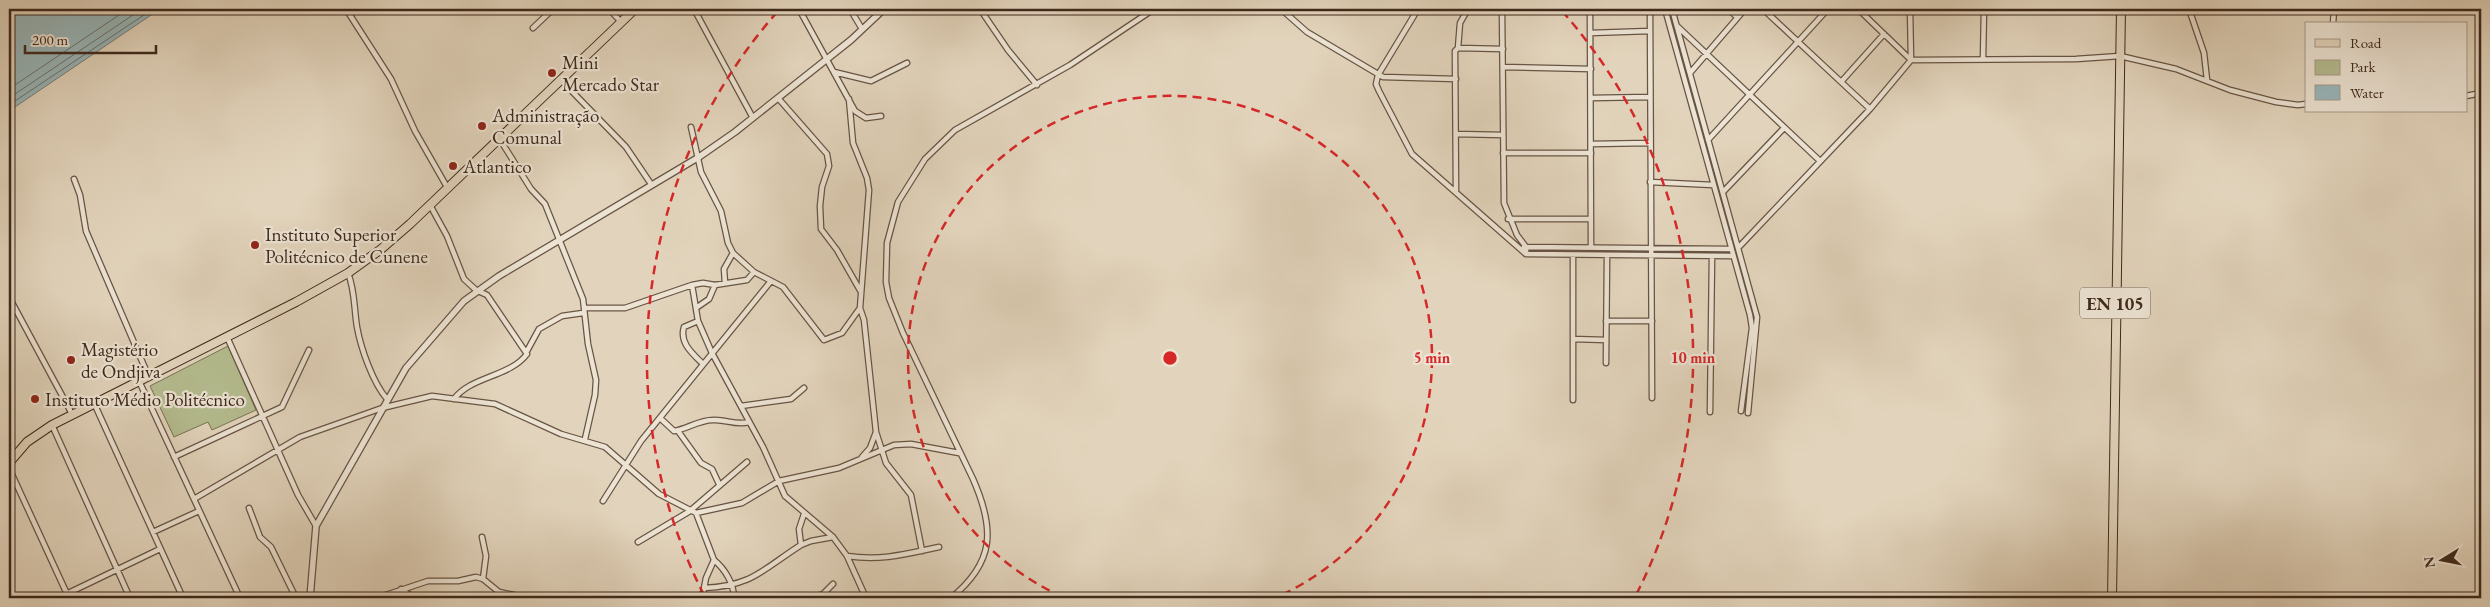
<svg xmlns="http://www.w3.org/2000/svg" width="2490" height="607" font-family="'EB Garamond',serif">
	<rect width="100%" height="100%" fill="#e2d4bc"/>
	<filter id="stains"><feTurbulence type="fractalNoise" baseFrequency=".004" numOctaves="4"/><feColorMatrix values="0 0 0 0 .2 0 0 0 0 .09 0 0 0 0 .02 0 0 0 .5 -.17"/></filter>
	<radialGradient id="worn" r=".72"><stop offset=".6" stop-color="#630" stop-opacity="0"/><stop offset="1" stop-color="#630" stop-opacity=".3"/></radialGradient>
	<!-- green -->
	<path fill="#b4bc8f" stroke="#7a7256" d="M228,346L256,410L212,430L208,422L174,437L150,386Z"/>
	<!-- water -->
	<path fill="#98b6ba" stroke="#747e7b" d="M9,9H160L9,111Z"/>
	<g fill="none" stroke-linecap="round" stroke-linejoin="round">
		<!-- shore -->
		<path stroke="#6c706b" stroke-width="1" d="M9,89L128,9
			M9,98L142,9
			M9,105L153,9"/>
		<!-- minor casing -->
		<g stroke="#685444" stroke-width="7">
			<path id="minor" d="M346,9L391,79L415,131L447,187
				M609,9L621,22
				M694,9L753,118
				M799,9L855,111L866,118L881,116
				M850,9L862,29
				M980,9L1008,50L1037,85
				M1281,9L1307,32L1383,77L1456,79
				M1418,9L1378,75L1376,84L1379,91L1412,154L1526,254L1732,256
				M1502,9L1504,203L1517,235L1526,247V254
				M1590,9L1591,247
				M1650,9L1652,398
				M1665,9L1750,315L1752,328L1741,411
				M1672,9L1757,317L1748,413
				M1728,9L1737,17
				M1763,9L1870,109
				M1858,9L1911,60L2076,59L2120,56L2176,69L2230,90L2276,102L2298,105L2306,104
				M2189,9L2204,53L2207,80
				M350,13L357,9
				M2333,24L2334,9
				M1677,26L1820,161
				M533,28L553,9
				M1590,33L1650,31
				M1458,48L1460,23L1468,9
				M1983,59L1984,9
				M1503,67L1591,69
				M834,72L871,81L907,63
				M1690,73L1745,9
				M561,80L626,147L651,184
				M1841,82L1884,34
				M2466,96L2481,93
				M778,98L827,154L829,166L822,187L820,206L821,229L837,250L861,292
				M1591,98L1650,97
				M849,99L853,143L867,178L869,190L860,308L864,320L876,432L870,448L862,457
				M691,127L701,172L721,211L728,243L733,253L754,272L783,287L824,340L842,333L860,308
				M1456,134L1503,135
				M499,138L531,189L545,204L583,299L588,344L596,380L595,395L585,439
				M1708,140L1828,9
				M1591,144L1650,143
				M1503,153H1591
				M74,179L80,195L86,231L148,375
				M1650,182L1713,185
				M1456,192L1455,51L1458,48L1503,49
				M1723,192L1784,128
				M430,205L447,236L464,279L476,290L487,295L527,354C510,377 471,376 454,399
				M1508,219H1591
				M1524,247L1730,249
				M1738,248L1870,109L1911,60L1910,9
				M348,273C355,290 354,309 357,327C361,349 373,383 387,399
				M725,283L724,269L733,253
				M692,285L698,321L712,353L763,447L785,496L833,537L847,556L866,598
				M9,297L72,414
				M584,308H625L692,285L703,283L715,285L747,280L754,272
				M696,308L709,299L715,285
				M698,321L684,327C679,343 693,354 703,364
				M1606,321H1652
				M227,337L298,495L316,526
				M1573,339L1606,340
				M527,351L539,329L562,316L583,313
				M1606,363L1607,256
				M139,381L240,598
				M1573,400V255
				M94,403L183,598
				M741,406L791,399L804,388
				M1710,412L1712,256
				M660,418L674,431C687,429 699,420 713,420C726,419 736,426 749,422
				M52,425L130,598
				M678,431L701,463L712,469L719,484
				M876,432L886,463L911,495L922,551
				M174,457L282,407L309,350
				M9,468L67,594
				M194,499L300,437L382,408L432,396L495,404L561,434L605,447L659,494L696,513L742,503L779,481L839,468L894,445L911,444L959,453
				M603,501L641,441L771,281
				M249,508L260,537L271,547L296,598
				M696,513L714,560L706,578L703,593L697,598
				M153,532L199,511
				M482,537L486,556L483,579
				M638,542L690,511L747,462
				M801,545L811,541L833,537
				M847,556C882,561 906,554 939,547
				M714,560C725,569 734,584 734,598
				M704,588C753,586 763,569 801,545L799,529L804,514
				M401,589L414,598
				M58,598L160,549
				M377,598L428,581H458L476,577L483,579L499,592L529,598
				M810,598L823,594L833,584
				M951,598C995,562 995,529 973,479L903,333L889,298L886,282L887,243L898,202L925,159L955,130L1070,65L1154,9"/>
		</g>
		<!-- tertiary casing -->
		<g stroke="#685444" stroke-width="8">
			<path id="tertiary" d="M310,598L316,526L406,368L464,301L499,276L699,157L735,132L851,40L884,9"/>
		</g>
		<!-- primary casing -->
		<g stroke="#3f291c" stroke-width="10">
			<path id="primary" d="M9,463L27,442L52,425L296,302L348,273L380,250L410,224L635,9
				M2112,598L2121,9"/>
		</g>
		<!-- minor -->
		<use href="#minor" stroke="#ece3d3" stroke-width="4.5"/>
		<!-- tertiary -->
		<use href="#tertiary" stroke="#ece3d3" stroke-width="5.5"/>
		<!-- primary -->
		<use href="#primary" stroke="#e2d4bc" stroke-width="8"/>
	</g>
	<!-- distance rings -->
	<g fill="none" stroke="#d62828" stroke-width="2.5" stroke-dasharray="9 6">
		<path d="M1063 597A262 262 0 1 1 1277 597"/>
		<path d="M704 595A523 523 0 0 1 778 11M1562 11A523 523 0 0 1 1636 595"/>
	</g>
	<!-- markers -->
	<g fill="#8f2418" stroke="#ece3d3" stroke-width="2">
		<circle cx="552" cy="73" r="5"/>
		<circle cx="482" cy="126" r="5"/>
		<circle cx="453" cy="166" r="5"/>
		<circle cx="255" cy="245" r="5"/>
		<circle cx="71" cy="360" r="5"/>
		<circle cx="35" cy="399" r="5"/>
	</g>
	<g text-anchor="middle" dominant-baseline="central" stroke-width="4.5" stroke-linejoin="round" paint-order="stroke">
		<!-- shield labels -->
		<rect fill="#ece3d3" stroke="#736153" stroke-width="1" x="2080" y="287.5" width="70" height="31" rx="4"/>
		<g font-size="18" font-weight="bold" fill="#3f291c">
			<text x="2115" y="303">EN 105</text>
		</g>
		<!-- poi labels -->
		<g font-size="19" fill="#3f291c" stroke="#ece3d3" text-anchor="start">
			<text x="562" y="62">Mini<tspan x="562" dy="22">Mercado Star</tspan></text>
			<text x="492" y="115">Administração<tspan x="492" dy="22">Comunal</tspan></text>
			<text x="463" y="166">Atlantico</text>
			<text x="265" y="234">Instituto Superior<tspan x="265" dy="22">Politécnico de Cunene</tspan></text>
			<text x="81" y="349">Magistério<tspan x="81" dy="22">de Ondjiva</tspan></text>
			<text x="45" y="399">Instituto Médio Politécnico</text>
		</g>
	</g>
	<circle cx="1170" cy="358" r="8" fill="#d62828" stroke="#ece3d3" stroke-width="2.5"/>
	<g font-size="15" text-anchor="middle" font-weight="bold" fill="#d62828" stroke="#ece3d3" stroke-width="4.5" stroke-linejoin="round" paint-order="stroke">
		<text x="1432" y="363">5 min</text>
		<text x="1693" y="363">10 min</text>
	</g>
	<!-- margin -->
	<rect width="2490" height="607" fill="none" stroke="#e2d4bc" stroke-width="30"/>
	<rect x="10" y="10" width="2470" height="587" fill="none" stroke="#3f291c" stroke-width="2.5"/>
	<rect x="15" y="15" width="2460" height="577" fill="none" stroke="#3f291c"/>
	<!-- legend -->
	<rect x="2305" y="22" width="162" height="90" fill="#ece3d3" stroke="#a7998a"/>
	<rect x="2315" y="39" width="25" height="8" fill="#e2d4bc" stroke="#a7998a"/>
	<text x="2350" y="48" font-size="15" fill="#3f291c">Road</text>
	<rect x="2315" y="60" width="25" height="15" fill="#b4bc8f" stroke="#a7998a"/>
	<text x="2350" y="72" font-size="15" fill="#3f291c">Park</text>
	<rect x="2315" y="85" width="25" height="15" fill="#98b6ba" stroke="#a7998a"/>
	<text x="2350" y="98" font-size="15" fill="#3f291c">Water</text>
	<!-- north arrow -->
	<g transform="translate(2442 560) rotate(260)" stroke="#ece3d3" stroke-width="4" paint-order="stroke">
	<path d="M0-4L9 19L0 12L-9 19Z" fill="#3f291c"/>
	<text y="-8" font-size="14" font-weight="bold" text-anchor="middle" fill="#3f291c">N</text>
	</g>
	<!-- scale -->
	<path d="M25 45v8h131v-8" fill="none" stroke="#3f291c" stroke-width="2.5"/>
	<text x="32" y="45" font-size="15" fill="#3f291c" stroke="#ece3d3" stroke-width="4" paint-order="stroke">200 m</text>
	<rect width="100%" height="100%" filter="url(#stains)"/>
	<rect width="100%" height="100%" fill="url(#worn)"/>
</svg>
